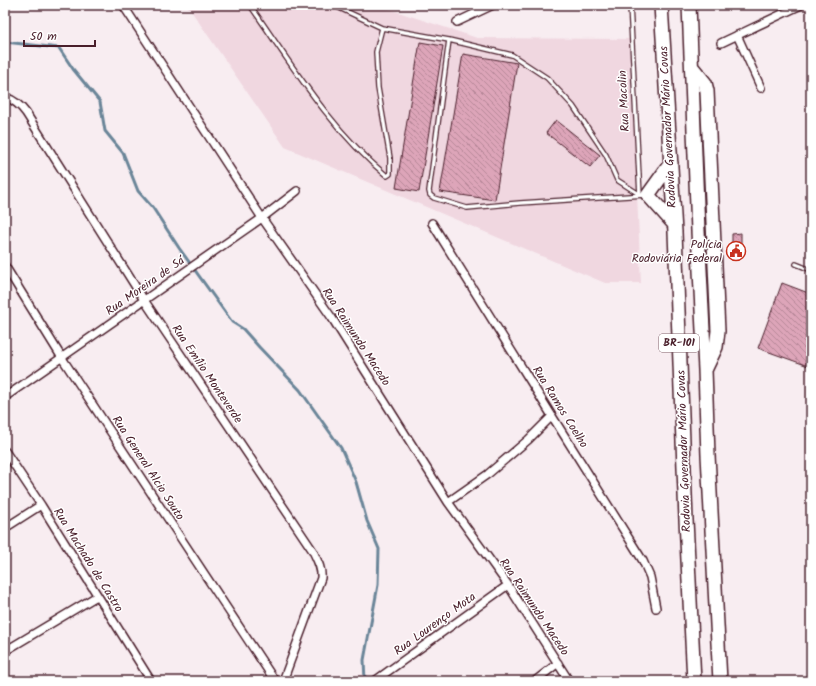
<svg xmlns="http://www.w3.org/2000/svg" width="816" height="686" font-family="Kalam,sans-serif">
	<defs>
		<pattern id="building-back-hatch" width="6" height="6" patternUnits="userSpaceOnUse"><rect width="6" height="6" fill="#dda5b9"/><path d="M-1 5l2 2M0 0l6 6M5-1l2 2" fill="none" stroke="#b58697"/></pattern>
	</defs>
	<rect width="100%" height="100%" fill="#f8edf1"/>
	<filter id="ink" filterUnits="userSpaceOnUse"><feTurbulence type="fractalNoise" baseFrequency=".025" numOctaves="2"/><feDisplacementMap in="SourceGraphic" scale="8" xChannelSelector="R" yChannelSelector="G"/><feConvolveMatrix kernelMatrix="1 2 1 2 8 2 1 2 1" color-interpolation-filters="sRGB"/></filter>
	<g filter="url(#ink)">
		<!-- built -->
		<path fill="#f0d7e0" d="M187,5H377L477,38L630,39L641,283H605L285,147Z"/>
		<g fill="none" stroke-linecap="round" stroke-linejoin="round">
			<!-- stream -->
			<path stroke="#6a8598" stroke-width="3" d="M5,42L59,48L73,69L100,102L105,131L123,153L138,191L153,208L179,248L232,322L243,329L259,347L300,390L341,448L356,482L367,521L379,549L378,585L364,660L365,681"/>
		</g>
		<!-- building -->
		<path fill="url(#building-back-hatch)" stroke="#4a1f2b" d="M420,42L443,46L419,192L396,188Z
			M463,54L517,63L495,200L440,192Z
			M556,120L600,155L590,167L546,133Z
			M741,233V257H732V234Z
			M782,283L811,294V367L758,348Z"/>
		<g fill="none" stroke-linecap="round" stroke-linejoin="round">
			<!-- service casing -->
			<g stroke="#4a1f2b" stroke-width="6">
				<path id="service" d="M250,5C292,65 330,129 387,176L390,174V158L378,88L376,52L382,28
					M333,5L382,28L449,40L429,191L430,195L434,198L467,208L520,203L645,195
					M630,5L640,195
					M449,40L512,55L547,78L573,106L606,155L617,180L639,194
					M796,264L811,270"/>
			</g>
			<!-- minor casing -->
			<g stroke="#4a1f2b" stroke-width="10">
				<path id="minor" d="M123,5L262,218L332,318L448,502L508,585L569,681
					M457,22L493,5
					M737,35L761,88
					M721,43L801,5
					M5,97C14,100 21,106 26,113L144,300L313,551C317,560 322,568 321,578L283,681
					M432,223L552,416L643,561L650,577L656,608
					M5,266L62,358L275,681
					M5,397L262,218L297,191
					M5,451L41,505L151,681
					M448,502L488,474L528,440L552,416
					M5,528L41,505
					M5,651L97,596
					M376,680L508,585
					M535,681L558,663"/>
			</g>
			<!-- motorway casing -->
			<g stroke="#4a1f2b" stroke-width="16">
				<path id="motorway" d="M661,5L675,232L686,520L694,681
					M689,5L698,231L705,370L708,455L720,681
					M692,67L705,83L707,91L718,331L716,347L706,368
					M671,163L648,195L674,224"/>
			</g>
			<!-- service -->
			<use href="#service" stroke="#fff" stroke-width="3.5"/>
			<!-- minor -->
			<use href="#minor" stroke="#fff" stroke-width="7"/>
			<!-- motorway -->
			<use href="#motorway" stroke="#fff" stroke-width="13"/>
		</g>
	</g>
	<!-- icons -->
	<defs>
		<g id="civic-ring" transform="scale(1)"><circle r="9.5" fill="#fff" stroke="#c8321e" stroke-width="1.5"/><path d="M-.6-6.5H3V-4.5H.6V-3L4-1V1h2V6H-6V1h2V-1L-.6-3ZM-1.2 2.5V6h2.4V2.5Z" fill="#c8321e"/></g>
	</defs>
	<g fill-rule="evenodd">
		<use href="#civic-ring" x="736" y="251"/>
	</g>
	<g text-anchor="middle" dominant-baseline="central" stroke-width="3" stroke-linejoin="round" paint-order="stroke">
		<!-- shield labels -->
		<rect fill="#fff" stroke="#80626b" stroke-width="1" x="659" y="334" width="40" height="18" rx="3"/>
		<g font-size="11" font-weight="bold" fill="#4a1f2b">
			<text x="679" y="343">BR-101</text>
		</g>
		<!-- street labels -->
		<g font-size="12" fill="#4a1f2b" stroke="#fff">
			<text transform="translate(624 101) rotate(-93)">Rua Macolin</text>
			<text transform="translate(668 127) rotate(-93)">Rodovia Governador Mário Covas</text>
			<text transform="translate(145 286) rotate(-35)">Rua Moreira de Sá</text>
			<text transform="translate(356 337) rotate(57)">Rua Raimundo Macedo</text>
			<text transform="translate(207 374) rotate(56)">Rua Emílio Monteverde</text>
			<text transform="translate(560 407) rotate(58)">Rua Ramos Coelho</text>
			<text transform="translate(684 451) rotate(-92)">Rodovia Governador Mário Covas</text>
			<text transform="translate(148 468) rotate(57)">Rua General Alcio Souto</text>
			<text transform="translate(88 560) rotate(58)">Rua Machado de Castro</text>
			<text transform="translate(534 607) rotate(56)">Rua Raimundo Macedo</text>
			<text transform="translate(435 624) rotate(-36)">Rua Lourenço Mota</text>
		</g>
		<!-- poi labels -->
		<g font-size="12" fill="#4a1f2b" stroke="#fff" text-anchor="end">
			<text x="722" y="244">Polícia<tspan x="722" dy="14">Rodoviária Federal</tspan></text>
		</g>
	</g>
	<!-- margin -->
	<rect width="816" height="686" fill="none" stroke="#fff" stroke-width="20"/>
	<rect x="10" y="10" width="796" height="666" fill="none" stroke="#4a1f2b" stroke-width="1.5" filter="url(#ink)"/>
	<!-- scale -->
	<path d="M24 40v6h71v-6" fill="none" stroke="#4a1f2b" stroke-width="2"/>
	<text x="30" y="40" font-size="12" fill="#4a1f2b" stroke="#ffffff" stroke-width="3" paint-order="stroke">50 m</text>
</svg>
